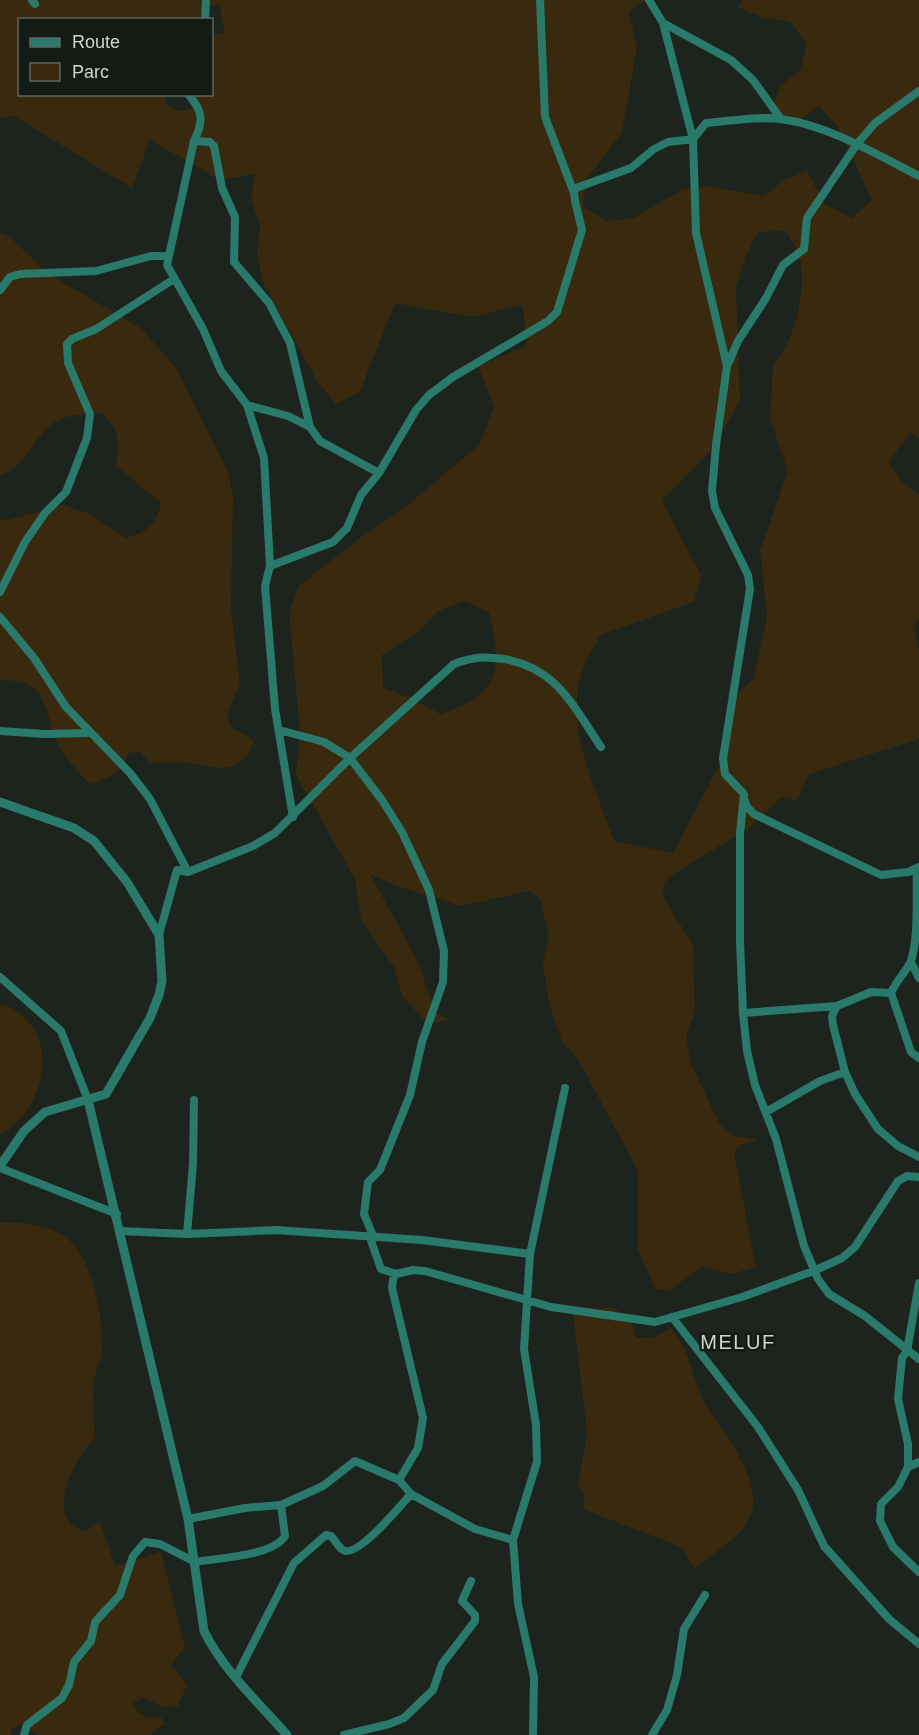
<svg xmlns="http://www.w3.org/2000/svg" width="919" height="1735" font-family="Helvetica,sans-serif">
	<rect width="100%" height="100%" fill="#1d241d"/>
	<!-- green -->
	<path fill="#39290e" fill-rule="evenodd" d="M0,0H645L629,12L637,47L622,132L586,180L583,207L608,221L634,218L681,190L708,186L764,196L784,180L807,171L825,204L852,218L872,200L838,127L819,106L796,123L769,118L780,86L801,70L806,44L790,21L763,18L738,7L743,0H919V438L910,432L889,462L901,481L919,495V619L914,625L919,650V739L809,774L797,801L782,797L749,828L675,873L664,883L663,897L693,945L695,1010L686,1037L691,1064L720,1125L733,1136L759,1140L740,1145L734,1152L756,1267L731,1274L702,1267L668,1291L655,1288L638,1250V1171L579,1061L562,1041L549,1004L543,963L549,937L540,899L529,891L461,906L394,885L370,874L417,960L436,1013L449,1019L437,1023L423,1019L402,996L394,967L361,920L355,879L296,775L300,733L289,614L298,587L361,537L408,505L480,444L494,407L478,366L526,346L523,305L471,317L395,303L360,392L336,404L317,381L262,281L257,253L260,225L251,199L255,174L220,180L150,140L132,188L14,116L0,118ZM206,5H219L225,33L212,34V94L193,95L199,107L180,111L167,105L163,94H20V20L205,19ZM786,231C790,239 797,247 799,256C807,287 796,342 773,364L770,419L788,471L760,551L767,617L753,679L734,697L723,758L673,853L614,841C596,789 563,724 583,669C587,657 595,646 600,635L694,602L701,575L662,501L716,445L740,399L736,286L745,258L758,232ZM464,601L489,613C503,669 500,696 440,714L411,698L383,688L382,655L418,632L438,611Z
		M0,233L10,237L47,273L141,328L176,368L228,471L233,497L231,609L240,685L227,713L231,727L254,741C241,781 210,765 179,762C169,762 160,763 150,763L141,752L128,753C125,770 105,781 89,784C80,773 67,761 60,748C42,711 52,680 0,680V519L8,520L62,505L88,513L126,538C147,533 156,524 161,503L116,466C118,442 121,432 103,413C90,414 73,414 61,419C35,429 28,469 0,475Z
		M0,1005C9,1005 18,1011 24,1017C59,1049 40,1115 0,1134Z
		M0,1222C20,1222 46,1225 63,1235C93,1255 103,1317 102,1350C102,1361 95,1371 94,1382C92,1400 94,1419 95,1437C75,1458 41,1520 85,1531L100,1521L115,1566L161,1552L185,1647L171,1665L187,1685L178,1706L164,1708L143,1697L133,1703L138,1712L148,1718L161,1717L164,1724L150,1735H38L21,1724L11,1729V1735H0Z
		M572,1304L576,1307L612,1308L629,1316L636,1338H652L671,1328C690,1350 693,1381 706,1406C713,1419 723,1428 730,1440C773,1514 754,1524 694,1569L684,1550L676,1545L583,1509L584,1495L578,1484L587,1434Z"/>
	<g fill="none" stroke-linecap="round" stroke-linejoin="round">
		<!-- minor -->
		<path stroke="#2a7a6c" stroke-width="8" d="M32,0L35,4
			M540,0L545,117L574,193
			M649,0L663,23L693,139L696,233L727,366L716,445L712,491L715,508L748,575L750,589L723,758L725,774L744,794L740,834V941L743,1013L747,1051L755,1085L776,1139L804,1246L818,1279L829,1294L865,1316L919,1359
			M205,20L206,0
			M663,23L731,60L753,80L781,119
			M188,94C203,111 204,121 194,141L167,265L203,329L221,371L247,405L264,458L270,566L265,586L275,709L293,817
			M194,141L210,142L214,146L222,188L235,217L234,262L269,303L290,343L310,427
			M0,290L10,277L20,274L96,271L151,256H168
			M728,364L738,341L766,298L783,265L804,249L807,218L857,144L875,123L919,91
			M247,405L288,416L310,427L320,441L379,473
			M270,566L333,542L347,528L361,495L379,473L416,410L429,395L453,377L548,321L557,312L582,230L575,201L574,193L576,188L631,168L654,149L668,142L693,139L706,123C730,121 757,116 781,119C830,126 876,154 919,176
			M0,592L25,542L45,513L66,492L87,438L90,414L68,363L67,344L72,339L96,329L174,279
			M0,617L34,658L66,707L130,773L150,799L188,872
			M279,730L324,742L350,758L382,800L402,832L429,890L444,951L443,982L422,1042L410,1095L380,1170L368,1182L364,1214L374,1238
			M0,731L45,734L89,733
			M745,801L747,807L754,814L881,875L908,872L919,867
			M917,868C916,895 919,936 911,961C908,969 896,981 891,993L911,1052L919,1058
			M159,935L177,870L188,872L253,846L275,833L350,758L454,664C473,657 485,656 504,659C557,668 573,706 601,747
			M911,962L919,978
			M0,977L61,1031L88,1100
			M837,1006L832,1016L833,1025L845,1072L855,1094L878,1129L898,1146L919,1157
			M743,1013L837,1006L871,992L891,993
			M766,1112L820,1081L845,1072
			M0,1168L117,1214
			M121,1231L187,1234L276,1230L422,1240L530,1254
			M187,1234L193,1164L194,1100
			M370,1238L381,1269L396,1274L413,1270L425,1271L551,1307L655,1322L742,1297L816,1270L842,1258L855,1247L898,1181L907,1176L919,1177
			M394,1273L392,1288L423,1418L418,1448L399,1480
			M919,1283L907,1351L902,1358L898,1399L908,1444V1467L898,1487L881,1504L880,1521L893,1547L919,1572
			M672,1317L758,1427L798,1490L824,1546L889,1619L919,1644
			M908,1467L919,1462
			M188,1519L245,1508L281,1505L323,1486L355,1461L399,1480L411,1494L475,1529L513,1540
			M195,1562C218,1558 273,1556 285,1536L281,1505
			M236,1677L294,1563L326,1535L331,1536C335,1540 339,1548 343,1550C357,1559 401,1505 411,1494
			M24,1735L27,1725L62,1698L69,1685L74,1662L91,1641L95,1622L120,1595L133,1556L145,1542L160,1544L193,1561
			M344,1735L389,1724L404,1718L433,1690L442,1664L475,1621V1615L462,1601L471,1581
			M533,1735L534,1677L518,1604L513,1540L537,1462L536,1425L524,1349L530,1254L565,1088
			M652,1735L667,1710L677,1675L684,1629L705,1595"/>
		<!-- tertiary -->
		<path stroke="#2a7a6c" stroke-width="9" d="M0,802L74,828L94,841L127,882L159,935L162,981L159,995L150,1018L106,1094L45,1112L24,1131L0,1166
			M88,1100L188,1519L204,1631C223,1670 259,1703 287,1735"/>
	</g>
	<g text-anchor="middle" dominant-baseline="central" stroke-width="5" stroke-linejoin="round" paint-order="stroke">
		<!-- quarter labels -->
		<g font-size="20" letter-spacing="1.5" fill="#d0d5d0" stroke="#141a14">
			<text x="738" y="1342">MELUF</text>
		</g>
	</g>
	<!-- legend -->
	<rect x="18" y="18" width="195" height="78" fill="#141a14" stroke="#5f655f" stroke-width="1.5"/>
	<rect x="30" y="38" width="30" height="9" fill="#2a7a6c" stroke="#5f655f" stroke-width="1.5"/>
	<text x="72" y="48" font-size="18" fill="#d0d5d0">Route</text>
	<rect x="30" y="63" width="30" height="18" fill="#39290e" stroke="#5f655f" stroke-width="1.5"/>
	<text x="72" y="78" font-size="18" fill="#d0d5d0">Parc</text>
</svg>
